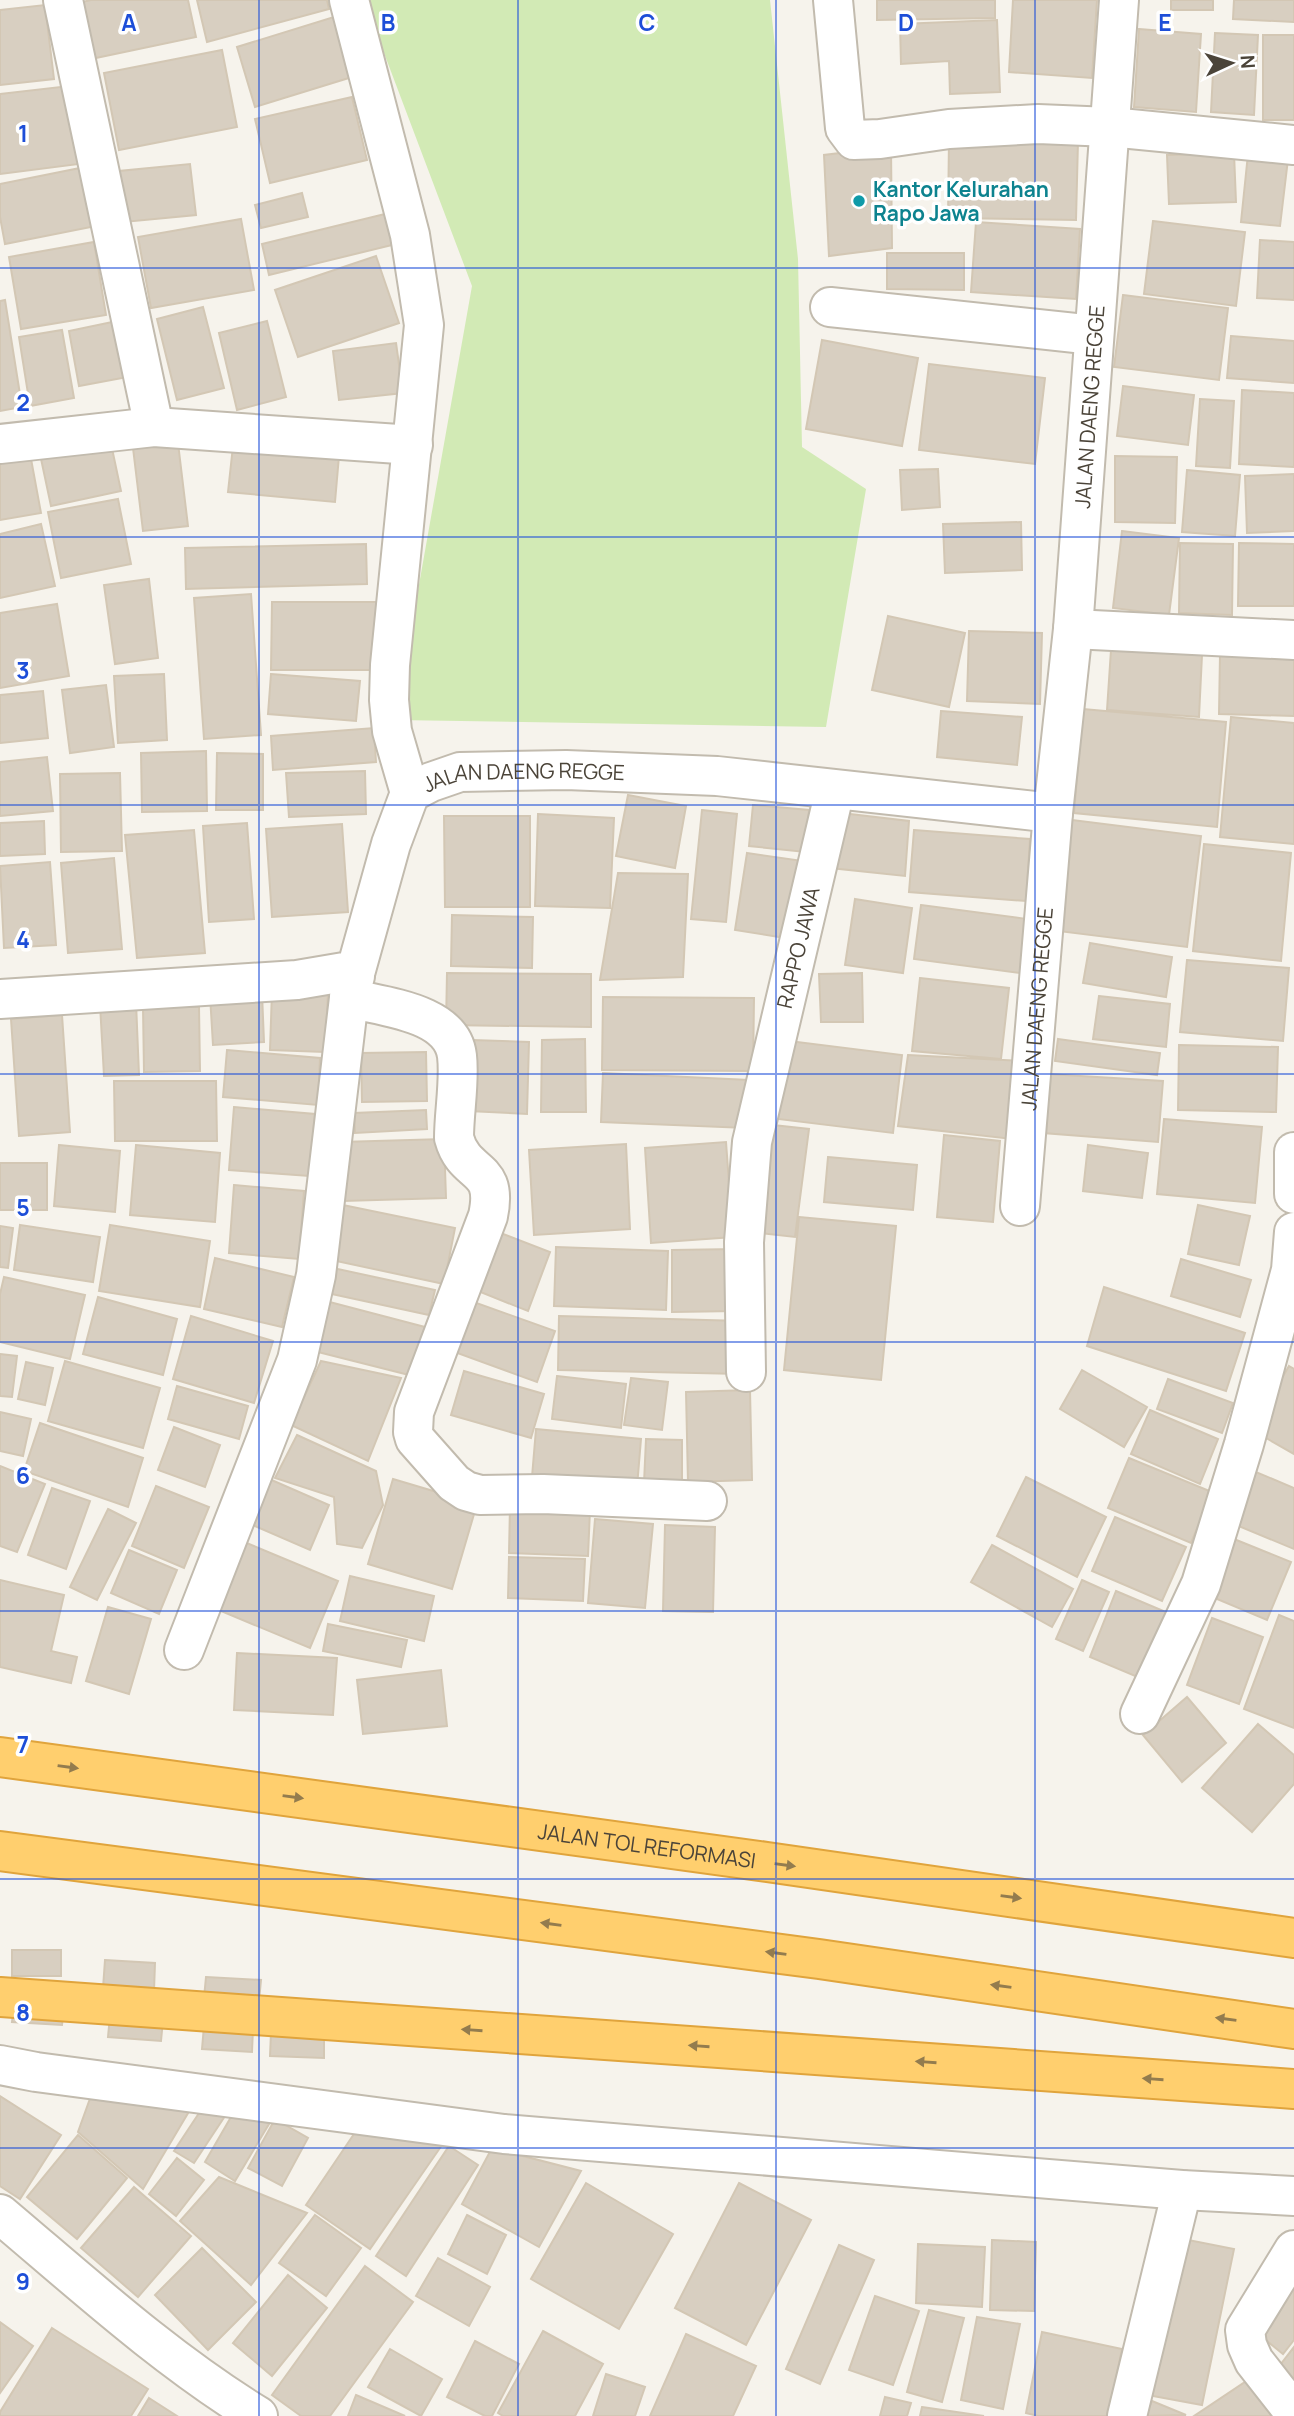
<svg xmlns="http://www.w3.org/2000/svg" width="1294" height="2416" font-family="Manrope,sans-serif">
	<rect width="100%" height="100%" fill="#f6f3ec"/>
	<!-- green -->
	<path fill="#d2eab5" d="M364,0H770L798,259L802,447L866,489L826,727L395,720L472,286Z"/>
	<!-- building -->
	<path fill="#d8cfc1" stroke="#d3c7b4" stroke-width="2" d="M91,0H188L196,37L91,59L78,3Z
		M197,0H327L329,9L207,42Z
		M877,0H995V18L877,20Z
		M1013,0H1097L1092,78L1009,72Z
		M1171,0H1213V10H1171Z
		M1234,0H1294V22L1233,19Z
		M45,5L54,79L0,85V10Z
		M334,17L352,77L255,107L237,47Z
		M997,20L1000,92L950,94L949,61L901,64L900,24Z
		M1139,29L1201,34L1196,112L1134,107Z
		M1215,33L1258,35L1254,115L1211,112Z
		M1263,35H1294V120H1263Z
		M222,50L237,127L119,150L104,73Z
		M69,86L79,164L0,174V94Z
		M352,97L367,160L270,183L255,119Z
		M949,139L1078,141L1076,220L948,218Z
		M891,147L892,248L829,256L824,155Z
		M1234,153L1236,202L1169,204L1167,155Z
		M1248,154L1288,159L1280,226L1241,222Z
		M190,164L196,215L124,222L119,171Z
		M85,167L96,226L5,244L0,217V184Z
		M302,193L308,217L261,228L255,205Z
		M385,214L392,245L269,275L262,244Z
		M241,219L254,290L151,308L138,237Z
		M1153,221L1245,232L1236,306L1144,294Z
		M976,222L1080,229L1076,299L971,292Z
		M1260,240L1294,242V300L1257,298Z
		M94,242L106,315L21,329L9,257Z
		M887,253H964V290L887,289Z
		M376,256L399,323L298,357L275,290Z
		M1123,295L1228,308L1219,380L1114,367Z
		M5,300L22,407L0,411V301Z
		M203,307L224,388L177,400L157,319Z
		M122,320L133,376L79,386L69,331Z
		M267,321L286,397L237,410L219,333Z
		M62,330L74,398L30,406L19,337Z
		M1231,336L1294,341V383L1227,378Z
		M822,340L918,358L902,446L806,429Z
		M396,343L403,393L339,400L333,351Z
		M929,364L1045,378L1035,464L919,450Z
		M1123,386L1194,395L1188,445L1117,436Z
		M1242,390L1294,393V467L1239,464Z
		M1200,399L1234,401L1230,468L1196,466Z
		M110,439L121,491L51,506L40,454Z
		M178,443L188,526L143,531L133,448Z
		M233,446L339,456L335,502L228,492Z
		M29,448L41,513L0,520V453Z
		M1115,456L1177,457L1175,523L1115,522Z
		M938,469L940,507L902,510L900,470Z
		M1187,470L1240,475L1235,536L1182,532Z
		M1294,474V531L1247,533L1245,476Z
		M118,499L131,564L61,578L48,512Z
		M1021,522L1022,570L945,573L943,524Z
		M41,524L55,586L0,598V534Z
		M1122,531L1179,538L1169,615L1113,608Z
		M1180,543L1233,544L1232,615L1179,613Z
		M1239,543L1294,544V606H1238Z
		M366,544L367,584L186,589L185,548Z
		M149,579L158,658L115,664L104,585Z
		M251,594L261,735L204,739L194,598Z
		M272,602H379V670H271Z
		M57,604L69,676L0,688V613Z
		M888,616L965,633L949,707L872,690Z
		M969,631L1042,633L1040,704L967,701Z
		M1111,650L1202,655L1199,717L1107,710Z
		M1220,655L1294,657V716L1219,714Z
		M164,674L167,740L118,743L114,676Z
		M271,674L360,681L356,721L268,714Z
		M106,685L114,747L70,753L62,690Z
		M43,691L48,738L0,743V695Z
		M1083,709L1226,722L1217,827L1074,813Z
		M941,711L1022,717L1017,765L937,757Z
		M1231,717L1294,723V844L1220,837Z
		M374,728L376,762L273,770L271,736Z
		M206,751L207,811L142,812L141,753Z
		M217,753L263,754V810H216Z
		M47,757L53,811L0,816V762Z
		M365,771L366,814L289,817L286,773Z
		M120,773L122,851L61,852L60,774Z
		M628,795L686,806L675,868L616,856Z
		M753,805L809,810L805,852L749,846Z
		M702,810L737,814L726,922L691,919Z
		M833,812L909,821L905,876L821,867Z
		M538,814L614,818L610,908L535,906Z
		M444,816H530V907H445Z
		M1072,820L1201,836L1187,947L1058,931Z
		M44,821L45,854L0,856V823Z
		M247,823L254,919L209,922L203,826Z
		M342,824L348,912L272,917L266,829Z
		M194,830L205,953L137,958L125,835Z
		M914,830L1030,839L1026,901L909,892Z
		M1204,844L1291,853L1281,961L1193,951Z
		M747,853L810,862L798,940L735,930Z
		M114,858L122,949L68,953L61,863Z
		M50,862L56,945L4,948L0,866Z
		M618,873L688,874L683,977L600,980Z
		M855,899L912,908L903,973L845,965Z
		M921,905L1027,919L1020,973L914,959Z
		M452,915L533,917L532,968L451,966Z
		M1090,943L1172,957L1166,997L1083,983Z
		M1187,960L1289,968L1283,1041L1180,1032Z
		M447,973L591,974V1027L446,1025Z
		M862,973L863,1022H821L819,974Z
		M920,978L1009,988L1001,1059L912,1051Z
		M272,991L328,993L325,1052L270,1050Z
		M262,993L264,1042L213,1045L210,995Z
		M1099,996L1170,1004L1166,1047L1093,1039Z
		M603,997L754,998L753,1071L602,1070Z
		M136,1002L139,1075L104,1076L100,1004Z
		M143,1007H199L200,1071L144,1072Z
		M62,1015L70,1132L19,1136L11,1019Z
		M585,1039L586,1112H541L542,1040Z
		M1058,1039L1160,1053L1157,1075L1055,1061Z
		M472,1040L529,1042L527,1114L469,1111Z
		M789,1041L902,1055L893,1133L778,1119Z
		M1179,1045L1278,1047L1276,1112L1178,1110Z
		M227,1050L320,1058L318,1105L223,1097Z
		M426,1052L427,1101L362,1102L361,1053Z
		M908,1055L1022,1061L1012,1139L898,1126Z
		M603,1073L749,1080L746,1128L601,1122Z
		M1047,1074L1163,1081L1158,1142L1043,1133Z
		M114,1081H216L217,1141H115Z
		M234,1107L315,1114L309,1176L229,1170Z
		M426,1110L427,1129L355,1133L354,1113Z
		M1164,1119L1262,1127L1255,1203L1157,1194Z
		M773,1125L809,1129L795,1237L760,1233Z
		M944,1135L1000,1141L993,1222L937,1217Z
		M444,1139L446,1198L343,1201L341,1142Z
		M726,1142L733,1237L651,1243L645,1148Z
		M626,1144L630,1229L534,1235L529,1150Z
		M59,1145L120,1151L115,1212L54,1206Z
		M136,1145L220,1153L215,1222L130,1215Z
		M1088,1145L1148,1153L1142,1198L1083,1191Z
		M828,1157L917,1165L913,1210L824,1202Z
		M0,1163H47V1210H0Z
		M234,1185L304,1191L299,1259L229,1253Z
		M338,1204L455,1228L444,1284L327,1259Z
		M1198,1205L1250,1216L1239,1265L1188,1254Z
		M799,1217L896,1226L881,1380L784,1370Z
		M20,1225L100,1237L93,1282L14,1270Z
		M110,1225L210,1241L200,1307L99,1291Z
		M0,1226L13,1228L8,1268L0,1267Z
		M490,1229L550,1252L528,1311L468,1287Z
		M556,1247L668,1251L666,1310L554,1306Z
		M737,1249V1311L672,1312V1250Z
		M215,1258L294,1277L282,1327L204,1309Z
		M1181,1259L1251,1280L1240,1317L1171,1296Z
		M333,1268L435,1290L429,1315L327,1293Z
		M4,1277L85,1295L70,1359L0,1342V1294Z
		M1104,1287L1245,1333L1226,1391L1087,1346Z
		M98,1297L177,1319L163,1375L83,1354Z
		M322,1300L425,1327L413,1376L310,1350Z
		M468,1300L555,1331L537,1382L449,1350Z
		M191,1316L273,1341L254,1403L173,1379Z
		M559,1316L742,1321L741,1374L558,1370Z
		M0,1354L17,1356L12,1397L0,1396Z
		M65,1361L160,1388L143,1448L48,1421Z
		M321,1361L401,1378L368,1461L291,1425Z
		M26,1362L53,1368L45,1405L18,1399Z
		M1289,1366L1294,1369V1454L1252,1430Z
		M1082,1370L1147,1407L1124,1447L1060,1409Z
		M464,1371L544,1394L531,1438L451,1415Z
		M557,1376L626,1384L621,1428L552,1419Z
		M631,1378L668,1382L662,1430L624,1425Z
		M1168,1379L1233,1403L1222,1433L1157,1409Z
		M177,1386L248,1406L239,1439L168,1419Z
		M750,1390L752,1480L688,1482L686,1392Z
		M1150,1410L1218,1439L1200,1484L1131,1454Z
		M0,1412L31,1419L23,1456L0,1451Z
		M40,1423L143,1458L128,1507L24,1471Z
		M174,1427L220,1445L205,1487L158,1470Z
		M536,1429L641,1439L637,1487L532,1477Z
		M297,1435L376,1471L383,1505L362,1548L337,1544L334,1497L275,1478Z
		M646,1439L682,1440V1484L644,1483Z
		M1129,1458L1212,1492L1191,1543L1108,1508Z
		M0,1466L45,1484L17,1552L0,1546Z
		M1251,1470L1294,1488V1549L1229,1522Z
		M1026,1477L1106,1517L1077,1577L997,1536Z
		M267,1478L329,1505L310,1550L248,1523Z
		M393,1479L477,1504L452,1589L368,1564Z
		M156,1486L209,1507L184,1568L132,1546Z
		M52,1488L90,1501L66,1569L28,1555Z
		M510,1506L590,1510L588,1556L509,1553Z
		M108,1509L136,1523L97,1600L70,1587Z
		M1115,1517L1186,1547L1162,1601L1092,1571Z
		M595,1519L653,1524L645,1608L588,1603Z
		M665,1525L715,1527L713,1612L663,1611Z
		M1229,1537L1291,1562L1267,1620L1205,1594Z
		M237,1539L338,1581L310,1648L209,1606Z
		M992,1545L1073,1589L1052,1627L971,1582Z
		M129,1550L177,1570L159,1614L111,1593Z
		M509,1557L585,1559L583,1601L508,1598Z
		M350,1576L434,1596L424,1641L340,1621Z
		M0,1580L64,1595L51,1651L77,1657L71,1683L0,1667Z
		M1082,1580L1109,1592L1083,1651L1056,1639Z
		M1116,1591L1173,1615L1147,1681L1090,1657Z
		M108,1607L151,1619L129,1694L86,1681Z
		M1279,1615L1294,1621V1728L1244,1709Z
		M1212,1618L1263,1637L1239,1704L1187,1685Z
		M328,1624L407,1640L401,1667L323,1651Z
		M237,1653L337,1658L333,1715L234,1710Z
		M441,1670L447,1726L363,1734L357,1680Z
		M1187,1697L1226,1743L1182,1782L1143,1735Z
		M1258,1724L1294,1755V1784L1252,1832L1202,1788Z
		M12,1950H61V1976H12Z
		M105,1960L155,1963L154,1991L103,1988Z
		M206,1977L261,1980L259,2001L204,1998Z
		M14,2006L64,2009L62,2025L12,2022Z
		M110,2016L163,2020L161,2041L108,2037Z
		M204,2026L253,2028L252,2052L202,2049Z
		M271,2033L324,2036V2058L270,2056Z
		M92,2093L194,2103L143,2189L78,2132Z
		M0,2096L61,2135L20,2199L0,2186Z
		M205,2104L225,2116L194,2163L174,2151Z
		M238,2105L269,2124L235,2181L205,2162Z
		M275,2119L308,2138L282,2186L248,2168Z
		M358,2128L442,2145L370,2249L306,2205Z
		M78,2135L127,2178L77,2239L27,2197Z
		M449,2146L478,2165L406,2276L376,2256Z
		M492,2148L581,2171L539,2247L462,2204Z
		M177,2158L204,2180L176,2216L149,2194Z
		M219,2177L307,2213L251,2285L180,2221Z
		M586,2183L673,2234L619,2329L531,2279Z
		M739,2183L811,2220L746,2345L675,2308Z
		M134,2187L191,2236L138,2297L81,2248Z
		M315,2215L361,2248L326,2296L279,2263Z
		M467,2215L506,2235L487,2274L448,2254Z
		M1173,2237L1234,2249L1202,2405L1142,2394Z
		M992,2240L1036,2242L1034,2311L990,2310Z
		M918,2244L985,2247L982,2307L916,2303Z
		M839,2245L874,2260L820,2384L786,2369Z
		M202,2248L256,2302L208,2350L155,2295Z
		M438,2258L490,2287L469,2326L416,2296Z
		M365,2266L413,2302L330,2416H301L272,2395Z
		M288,2275L327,2308L272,2376L233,2343Z
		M1294,2275V2340L1283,2354L1252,2329Z
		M875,2296L919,2311L893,2385L849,2370Z
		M929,2310L964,2318L942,2402L907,2392Z
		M977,2317L1020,2324L1003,2409L961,2400Z
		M0,2322L33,2346L0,2393Z
		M52,2328L148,2389L131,2416H0V2412Z
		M543,2331L603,2364L575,2416H503L498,2413Z
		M1042,2332L1122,2349L1108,2416H1038L1026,2413Z
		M686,2334L756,2366L733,2416H650Z
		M475,2341L519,2364L492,2416H485L447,2397Z
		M1294,2347V2382L1277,2369Z
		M390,2349L442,2379L421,2416L368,2387Z
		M1260,2372L1283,2408L1271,2416H1194Z
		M606,2374L645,2387L635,2416H593Z
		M356,2395L405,2416H348Z
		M885,2397L911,2403L907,2416H880Z
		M149,2398L177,2416H138Z
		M1152,2401L1186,2415L1145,2416Z
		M922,2407L984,2416H920Z"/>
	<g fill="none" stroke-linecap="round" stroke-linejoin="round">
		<!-- minor casing -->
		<g stroke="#c2bbae" stroke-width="42">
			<g id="minor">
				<path d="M63,0L154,427"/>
				<path d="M349,0L410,235L424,325L390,665L389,700L392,731L410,793"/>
				<path d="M833,0L845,128L854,140L880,139L949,129L1038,124L1110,127L1294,145"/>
				<path d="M830,307L1094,335"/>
				<path d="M0,444L154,427L413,445"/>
				<path d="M1073,629L1294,640"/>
				<path d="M349,998C383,1007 452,1012 457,1056C460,1081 454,1112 454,1138C465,1178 499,1164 488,1216L414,1412L413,1432L415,1439L454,1483L466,1491L480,1495L543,1494L707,1501"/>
				<path d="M1294,1152V1194"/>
				<path id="s1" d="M1020,1206L1053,813"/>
				<path id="s2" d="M746,1372L744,1242L752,1142L835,790"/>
				<path d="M184,1650L297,1360L316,1275L349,998L355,976"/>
				<path d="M1140,1714L1201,1584L1244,1444L1291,1270L1294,1232"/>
				<path d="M0,2065L36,2072L504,2134L1182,2190L1294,2196"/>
				<path d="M0,2214C83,2284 165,2359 258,2416"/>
				<path d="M1294,2250L1245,2330L1247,2345L1254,2361L1294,2412"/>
				<path d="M1127,2416L1182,2190"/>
			</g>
		</g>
		<!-- tertiary casing -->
		<g stroke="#c2bbae" stroke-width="42">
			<g id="tertiary">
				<path id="s3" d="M0,999L297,980L356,970L391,844L410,793L431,782L460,772L566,770L717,776L1053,813L1073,629L1119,0"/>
			</g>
		</g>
		<!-- motorway casing -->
		<g stroke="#e0a43c" stroke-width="42">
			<g id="motorway">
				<path id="s4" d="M0,1757L767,1862L1294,1938"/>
				<path d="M0,1851L819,1959L1294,2029"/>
				<path d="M0,1997L1294,2089"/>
			</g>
		</g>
		<!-- minor -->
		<use href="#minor" stroke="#fff" stroke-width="38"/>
		<!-- tertiary -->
		<use href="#tertiary" stroke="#fff" stroke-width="38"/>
		<!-- motorway -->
		<use href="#motorway" stroke="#ffcf6e" stroke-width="38"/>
	</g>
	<!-- one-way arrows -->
	<defs><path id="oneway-solid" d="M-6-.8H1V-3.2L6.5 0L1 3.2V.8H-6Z" transform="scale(1.75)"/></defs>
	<g fill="#937c4e">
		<use href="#oneway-solid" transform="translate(68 1767) rotate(8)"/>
		<use href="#oneway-solid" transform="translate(293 1797) rotate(8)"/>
		<use href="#oneway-solid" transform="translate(785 1865) rotate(8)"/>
		<use href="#oneway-solid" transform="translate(1011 1897) rotate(8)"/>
		<use href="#oneway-solid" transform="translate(551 1924) rotate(-172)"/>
		<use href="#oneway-solid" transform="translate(776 1953) rotate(-172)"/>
		<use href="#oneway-solid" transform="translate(1001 1986) rotate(-172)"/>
		<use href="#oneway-solid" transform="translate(1226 2019) rotate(-172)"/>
		<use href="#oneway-solid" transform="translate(472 2030) rotate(-176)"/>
		<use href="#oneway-solid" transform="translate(699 2046) rotate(-176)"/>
		<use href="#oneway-solid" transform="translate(926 2062) rotate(-176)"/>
		<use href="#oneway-solid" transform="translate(1153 2079) rotate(-176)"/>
	</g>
	<!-- grid -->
	<path fill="none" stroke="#1d4ed8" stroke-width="2" stroke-opacity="0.55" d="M259,0V2416M518,0V2416M776,0V2416M1035,0V2416M0,268H1294M0,537H1294M0,805H1294M0,1074H1294M0,1342H1294M0,1611H1294M0,1879H1294M0,2148H1294"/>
	<!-- markers -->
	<circle fill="#0f9aa8" stroke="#fff" stroke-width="2.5" cx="859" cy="201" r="7"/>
	<g text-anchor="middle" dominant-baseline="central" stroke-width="7" stroke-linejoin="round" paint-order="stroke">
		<!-- culture labels -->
		<g font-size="21" font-weight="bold" fill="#0d838f" stroke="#fff" text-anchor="start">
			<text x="873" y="189">Kantor Kelurahan<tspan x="873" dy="24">Rapo Jawa</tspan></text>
		</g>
		<!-- street labels -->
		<g font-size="21" fill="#4b4439" stroke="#fff">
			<text stroke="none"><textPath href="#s3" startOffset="1600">JALAN DAENG REGGE</textPath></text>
			<text stroke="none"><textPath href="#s3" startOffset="660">JALAN DAENG REGGE</textPath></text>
			<text stroke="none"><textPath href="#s2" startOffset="430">RAPPO JAWA</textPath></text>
			<text stroke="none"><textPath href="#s1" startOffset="198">JALAN DAENG REGGE</textPath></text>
			<text stroke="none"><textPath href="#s4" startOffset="653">JALAN TOL REFORMASI</textPath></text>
		</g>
	</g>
	<g font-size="23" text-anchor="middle" font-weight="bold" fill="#1d4ed8" stroke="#fff" stroke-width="7" stroke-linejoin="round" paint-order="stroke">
		<text x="129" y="31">A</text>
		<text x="388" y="31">B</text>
		<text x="647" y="31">C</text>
		<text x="906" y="31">D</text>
		<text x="1165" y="31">E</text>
		<text x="23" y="142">1</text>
		<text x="23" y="411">2</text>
		<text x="23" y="679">3</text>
		<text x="23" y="948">4</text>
		<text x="23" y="1216">5</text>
		<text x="23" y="1484">6</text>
		<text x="23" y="1753">7</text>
		<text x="23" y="2021">8</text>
		<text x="23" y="2290">9</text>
	</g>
	<!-- north arrow -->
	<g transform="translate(1231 63) rotate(86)" stroke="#ffffff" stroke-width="5" paint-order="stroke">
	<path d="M0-5L12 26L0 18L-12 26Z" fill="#4b4439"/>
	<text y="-10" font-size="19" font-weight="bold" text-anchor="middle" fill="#4b4439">N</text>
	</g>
</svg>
